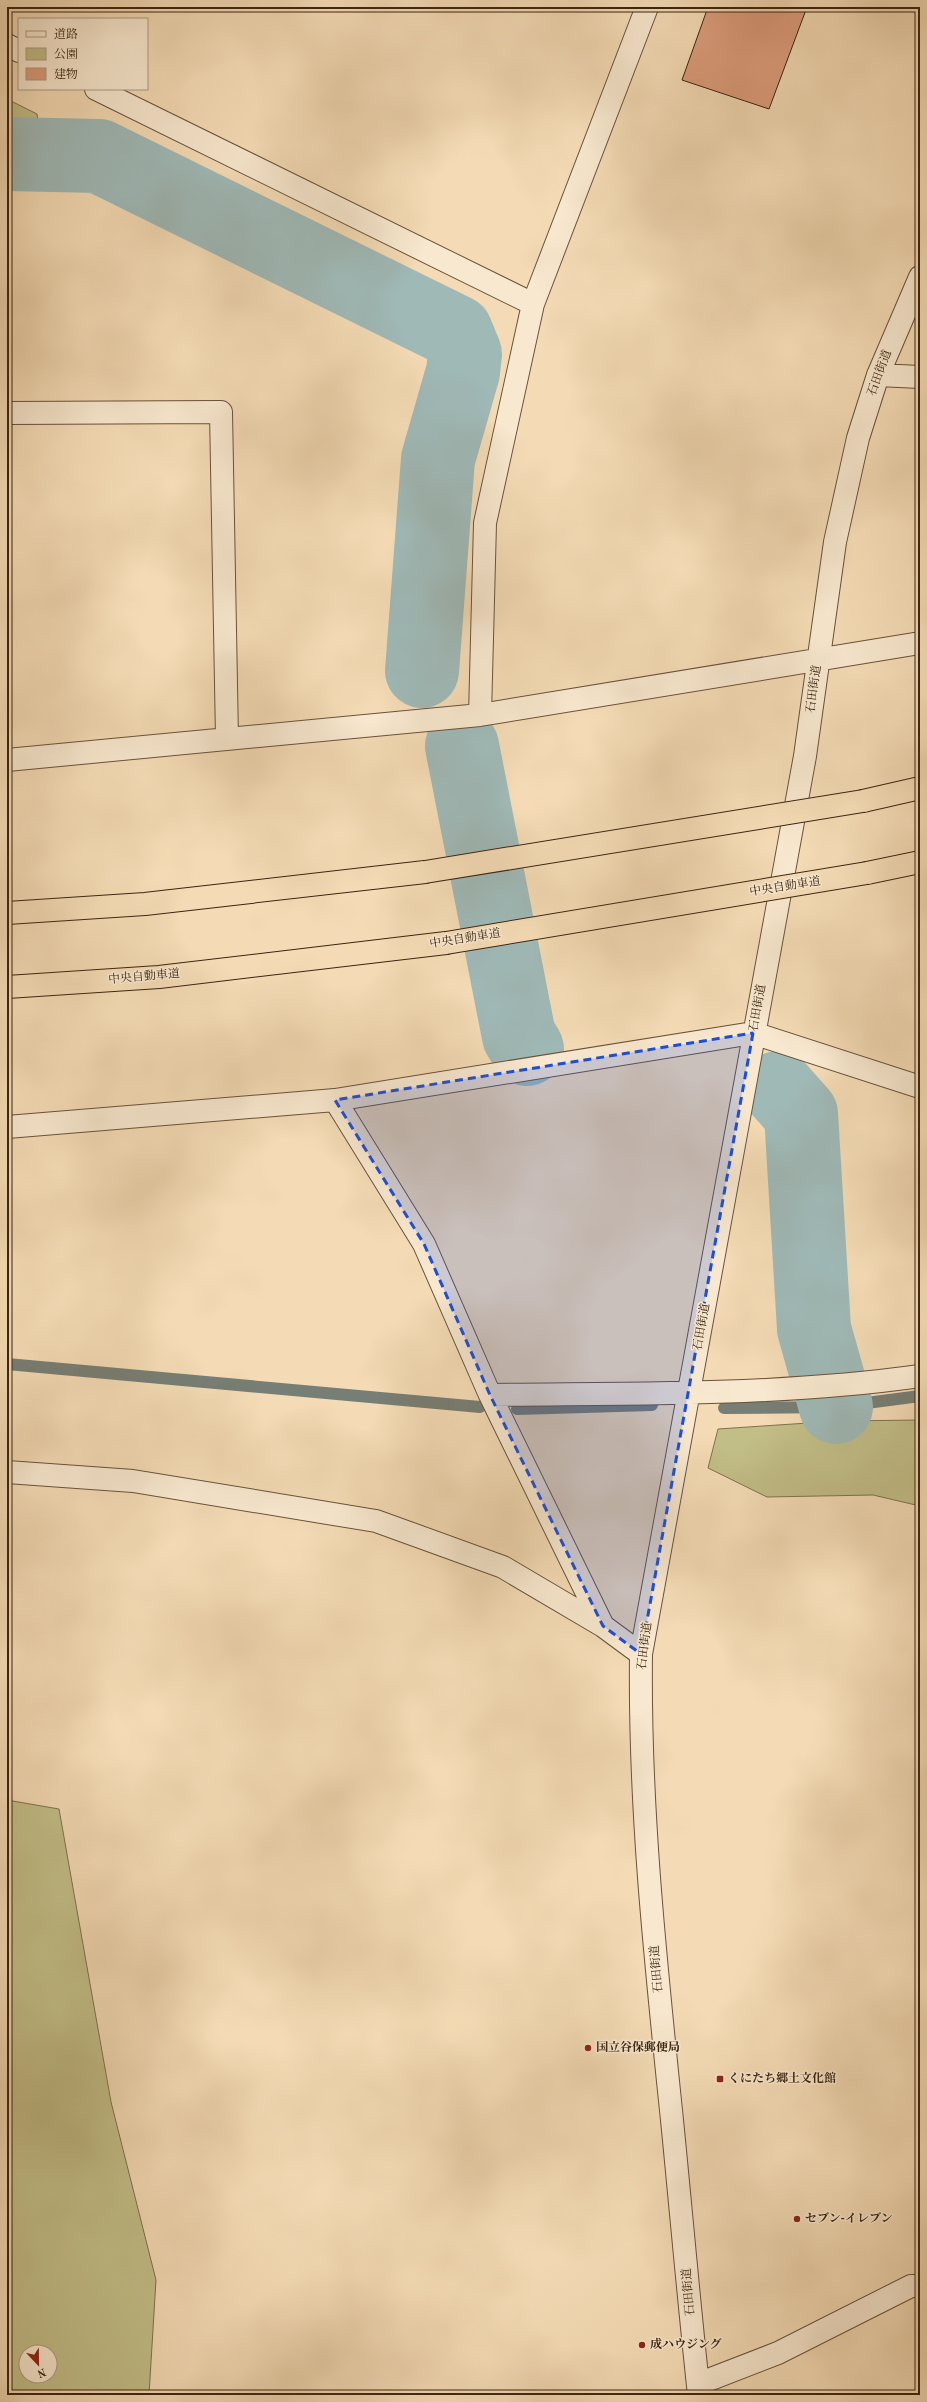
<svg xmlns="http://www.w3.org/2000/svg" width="927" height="2402" font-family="'Old Standard TT','Noto Serif JP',serif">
	<rect width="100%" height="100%" fill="#f4dbb5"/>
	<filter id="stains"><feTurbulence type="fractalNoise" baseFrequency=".005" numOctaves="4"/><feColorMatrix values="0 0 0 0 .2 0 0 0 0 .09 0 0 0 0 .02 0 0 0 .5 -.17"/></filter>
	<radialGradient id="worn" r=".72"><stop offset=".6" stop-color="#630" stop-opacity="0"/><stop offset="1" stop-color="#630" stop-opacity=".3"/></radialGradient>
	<!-- green -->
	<path fill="#c2be88" stroke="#7e724c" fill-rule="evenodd" d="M7,99L37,114L46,173H7Z
		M920,1420V1506L873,1495L767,1497L708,1468L718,1429L838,1421Z
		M7,1800L59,1809L111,2102L156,2280L149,2395H7ZM26,2352H50V2376H26Z"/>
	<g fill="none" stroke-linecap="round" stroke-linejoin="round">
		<!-- stream -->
		<path stroke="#777e75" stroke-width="12" d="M7,1364L480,1407
			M724,1408L836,1407L920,1396
			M517,1409L652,1405"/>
		<!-- river -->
		<path stroke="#9fb9b7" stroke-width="74" d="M7,154L99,156L456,332L465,354L463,372L438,459L422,671
			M462,746L519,1036L527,1049
			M778,1088L801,1114L814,1329L836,1407"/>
	</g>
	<!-- building -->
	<path fill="#dd9d7d" stroke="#3b2511" d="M708,7H807L769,109L682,80Z"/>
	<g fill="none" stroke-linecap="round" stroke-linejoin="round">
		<!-- minor casing -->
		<g stroke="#69523a" stroke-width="24">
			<path id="minor" d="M7,45L19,51
				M96,89L533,304
				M878,375L920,377
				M7,413L221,412L227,738
				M480,715L485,523L533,304L647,7
				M7,760L480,715L920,643
				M335,1100L424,1244L490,1395L603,1626
				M7,1127L335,1100L753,1033L920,1087
				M490,1395C633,1393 778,1396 920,1376
				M7,1472L133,1481L376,1521L503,1567L603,1626L641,1654
				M698,2384L778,2353L911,2286H920
				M699,2395C689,2303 681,2211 672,2120C656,1965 639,1810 641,1654L805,756L835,542L858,438L878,375L920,277"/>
		</g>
		<!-- highway casing -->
		<g stroke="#3b2511" stroke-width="24">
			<path id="highway" d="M863,801L920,788
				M867,873L920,862
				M7,913L145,904L425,872
				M7,987L159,977L446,943"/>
		</g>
		<!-- minor -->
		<use href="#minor" stroke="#f8e8cf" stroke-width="22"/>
		<!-- highway -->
		<use href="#highway" stroke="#f4dbb5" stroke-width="22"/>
		<!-- highway-bridge casing -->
		<g stroke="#3b2511" stroke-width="24" stroke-linecap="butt">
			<path id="highway-bridge" d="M425,872L863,801
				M446,943L867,873"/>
		</g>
		<!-- highway-bridge -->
		<use href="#highway-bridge" stroke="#f4dbb5" stroke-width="22"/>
	</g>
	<!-- marked area -->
	<path fill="#1d4ed8" fill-opacity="0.2" stroke="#1d4ed8" stroke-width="3" stroke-dasharray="8 5" stroke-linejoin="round" d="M753,1033L641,1654L603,1626L490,1395L424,1244L335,1100Z"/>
	<!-- markers -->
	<g fill="#8f2418" stroke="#f8e8cf" stroke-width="1.5">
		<circle cx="588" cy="2048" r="4"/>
		<rect x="716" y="2075" width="8" height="8" rx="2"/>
		<circle cx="797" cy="2219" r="4"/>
		<circle cx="642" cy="2345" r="4"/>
	</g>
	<g text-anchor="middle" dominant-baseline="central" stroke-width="3" stroke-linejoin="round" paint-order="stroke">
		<!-- street labels -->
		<g font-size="12" fill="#3b2511" stroke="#f8e8cf">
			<text transform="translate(880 373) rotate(-70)">石田街道</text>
			<text transform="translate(814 689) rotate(-82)">石田街道</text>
			<text transform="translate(785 887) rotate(-9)">中央自動車道</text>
			<text transform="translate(465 939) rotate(-9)">中央自動車道</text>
			<text transform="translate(144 977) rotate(-5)">中央自動車道</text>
			<text transform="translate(758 1008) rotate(-80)">石田街道</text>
			<text transform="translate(702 1327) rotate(-80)">石田街道</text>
			<text transform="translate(645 1646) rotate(-83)">石田街道</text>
			<text transform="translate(657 1969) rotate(-95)">石田街道</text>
			<text transform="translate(689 2292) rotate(-95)">石田街道</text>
		</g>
		<!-- poi labels -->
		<g font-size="12" font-weight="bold" fill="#3b2511" stroke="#f8e8cf" text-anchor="start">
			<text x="596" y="2048">国立谷保郵便局</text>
			<text x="728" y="2079">くにたち郷土文化館</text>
			<text x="805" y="2219">セブン-イレブン</text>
			<text x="650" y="2345">成ハウジング</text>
		</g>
	</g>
	<!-- margin -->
	<rect width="927" height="2402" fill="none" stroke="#f4dbb5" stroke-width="24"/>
	<rect x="8" y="8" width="911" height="2386" fill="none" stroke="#3b2511" stroke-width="2"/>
	<rect x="12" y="12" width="903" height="2378" fill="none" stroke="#3b2511"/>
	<!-- legend -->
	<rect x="18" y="18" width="130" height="72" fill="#f8e8cf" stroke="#ac9a83"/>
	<rect x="26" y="31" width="20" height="6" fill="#f8e8cf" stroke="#ac9a83"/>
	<text x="54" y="38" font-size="12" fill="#3b2511">道路</text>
	<rect x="26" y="48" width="20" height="12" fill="#c2be88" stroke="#ac9a83"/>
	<text x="54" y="58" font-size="12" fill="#3b2511">公園</text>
	<rect x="26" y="68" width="20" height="12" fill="#dd9d7d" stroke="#ac9a83"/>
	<text x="54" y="78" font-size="12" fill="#3b2511">建物</text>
	<!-- north arrow -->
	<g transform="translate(38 2364) rotate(158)"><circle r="19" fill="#f8e8cf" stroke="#ac9a83"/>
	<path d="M0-3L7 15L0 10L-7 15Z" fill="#8f2418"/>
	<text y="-6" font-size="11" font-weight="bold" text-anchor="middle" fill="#3b2511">N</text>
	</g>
	<rect width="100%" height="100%" filter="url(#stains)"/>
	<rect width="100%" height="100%" fill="url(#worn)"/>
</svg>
